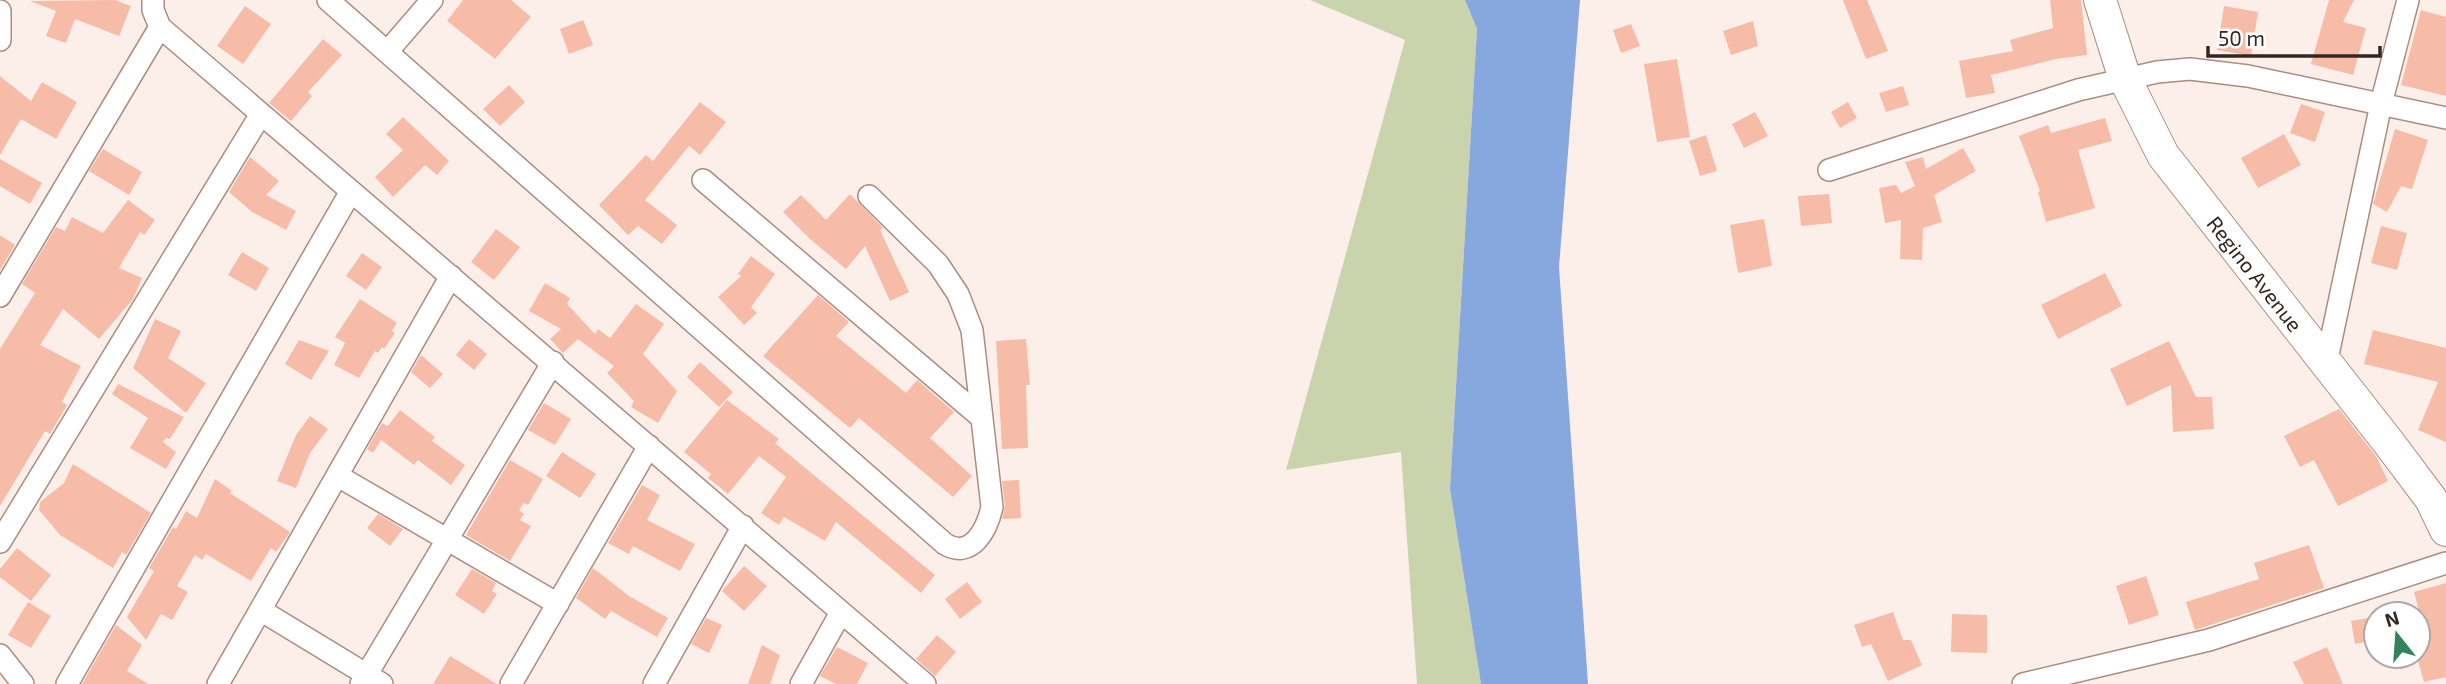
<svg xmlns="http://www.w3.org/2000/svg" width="2446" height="684" font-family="'Exo 2',sans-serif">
	<rect width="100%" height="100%" fill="#fcefe9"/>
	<!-- green -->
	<path fill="#cad4ac" d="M1310,0H1465L1477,29L1450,489L1481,684H1417L1401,452L1286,470L1405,40Z"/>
	<!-- water -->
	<path fill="#87a7df" d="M1465,0H1580L1559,267L1588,684H1481L1450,489L1477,29Z"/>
	<!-- building -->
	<path fill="#f6bca8" d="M115,0L131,6L119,36L75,19L66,43L46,36L56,11L30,1Z
		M463,0H511L531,17L495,59L447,21Z
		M1843,0H1867L1888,51L1866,59Z
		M2050,0H2081L2087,55L2056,59L1991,75L1995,93L1966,98L1959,61L2013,51L2010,40L2053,28Z
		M2329,0H2354L2343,22L2366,28L2353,75L2311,64Z
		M245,6L271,24L243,64L217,46Z
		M2224,6L2258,12L2251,56L2217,50Z
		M2421,10L2446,17V96L2401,85Z
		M583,20L593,45L569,54L560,29Z
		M1753,21L1758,46L1731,55L1723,31Z
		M1631,24L1640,46L1621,53L1613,30Z
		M323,39L342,55L308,92L312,96L291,121L269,103Z
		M1677,59L1690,137L1657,142L1644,64Z
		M0,76L31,101L42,82L77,102L56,139L21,119L0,155Z
		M509,85L525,102L500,126L483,109Z
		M1903,86L1909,105L1886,112L1879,93Z
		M700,102L726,122L700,155L689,146L645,200L677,225L662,244L638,226L628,235L599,205L646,155L653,161Z
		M1848,102L1857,118L1840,128L1831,112Z
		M2301,104L2325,112L2315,142L2290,133Z
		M1755,112L1768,136L1744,148L1732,124Z
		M403,117L449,161L437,175L425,165L393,197L375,177L403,150L386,134Z
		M2105,118L2112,141L2078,150L2095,208L2046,222L2038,192L2040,191L2019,136L2048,125L2051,133Z
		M2395,129L2428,140L2412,189L2401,186L2387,212L2373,204Z
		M2284,134L2301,165L2258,188L2241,158Z
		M1706,135L1717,171L1700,176L1689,141Z
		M1963,148L1976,171L1934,195L1942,222L1923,228L1922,260L1900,259L1901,220L1885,223L1879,188L1896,185L1901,193L1915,186L1905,162L1923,157L1926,169Z
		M103,149L142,172L129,195L89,171Z
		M250,157L279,181L266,195L296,211L286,230L252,212L229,192Z
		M0,159L42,183L30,204L0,186Z
		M850,194L883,228L880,230L909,292L890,301L865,246L846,269L811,240L783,212L801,195L826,220Z
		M1829,194L1832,223L1801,226L1798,196Z
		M128,200L155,220L144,235L140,232L119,268L142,278L133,299L99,339L63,309L40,345L81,366L62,402L67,405L50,434L45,431L0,506V349L35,293L22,284L56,227L65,231L72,217L103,233Z
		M1764,219L1772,266L1738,273L1730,225Z
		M2381,226L2407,233L2397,270L2371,263Z
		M496,229L520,247L494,280L471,262Z
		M0,235L15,245L0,270Z
		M242,252L269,268L256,291L228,275Z
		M362,253L382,267L366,290L346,276Z
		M751,256L775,274L751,307L757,313L744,325L718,297L741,276L738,274Z
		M2105,273L2122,306L2058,339L2041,305Z
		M545,283L570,298L567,304L595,334L598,329L610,338L636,304L664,324L643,354L677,391L658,423L631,407L634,401L607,373L614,366L578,339L563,353L550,339L561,329L529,311Z
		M818,295L849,322L836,336L906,393L917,380L954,412L930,438L972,476L953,497L859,418L850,428L763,356Z
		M360,299L397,323L392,331L395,333L384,349L382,347L378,353L375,351L359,378L334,365L345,343L335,337Z
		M155,319L181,331L168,358L206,383L186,413L133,368Z
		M2373,330L2446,348V442L2418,430L2438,382L2364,364Z
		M469,339L487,354L474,370L456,355Z
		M1026,339L1030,385H1026L1028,448L1002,449L996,341Z
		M299,340L329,351L311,380L285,364Z
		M2169,341L2196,397H2212L2214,429L2173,432L2171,385L2127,406L2110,369Z
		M421,355L443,374L430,388L411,372Z
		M700,362L733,392L719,407L687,377Z
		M118,384L184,417L170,439L166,438L163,442L176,452L166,469L130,448L148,418L112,394Z
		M727,400L779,439L775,443L935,575L921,593L836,522L825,541L784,517L779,525L761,513L786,477L759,456L728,494L708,478L711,474L684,452Z
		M544,403L571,419L555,445L528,430Z
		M2339,409L2376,456L2388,481L2338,506L2314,460L2300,467L2284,436Z
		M400,410L435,437L432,441L465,465L451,485L418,460L414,465L381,440L373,453L367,449L382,423L388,426Z
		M310,416L328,429L310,453L296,488L277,481L296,435Z
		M562,452L596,474L580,498L546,476Z
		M510,460L543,479L528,505L524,503L519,510L524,514L520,520L531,526L510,561L466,535Z
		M73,464L151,513L126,555L122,552L113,568L60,535L39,510L40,502L64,483Z
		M215,479L232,491L230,493L290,532L276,552L271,548L251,581L206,554L202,560L195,555L177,586L188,592L172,620L161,614L146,640L127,617L154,571L149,568L173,527L176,529L186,511L197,518Z
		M1019,480L1021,518L1002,519L1005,506L1002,481Z
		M642,485L660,495L647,520L695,544L680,571L633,546L629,554L608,543Z
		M378,514L403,529L390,546L367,528Z
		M2309,545L2324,588L2195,630L2186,602L2259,579L2254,563Z
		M17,548L51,575L31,601L0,577V569Z
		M744,566L767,586L744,611L722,591Z
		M593,568L629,596L668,618L657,637L611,611L605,619L576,598Z
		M472,569L496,583L492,591L497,594L484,614L455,595Z
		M2146,576L2159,615L2129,625L2116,586Z
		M967,582L982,602L960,619L945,599Z
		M2446,583V677L2424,682L2418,661V632L2424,630L2414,592Z
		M28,602L51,616L31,648L8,635Z
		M1893,612L1903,640H1911L1922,665L1888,681L1871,644L1862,647L1854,625Z
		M1952,614L1987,615V653L1951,652Z
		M2374,617L2376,640L2355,644L2351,621Z
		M706,618L722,625L709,653L691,644Z
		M116,625L142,645L127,671L148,684H82Z
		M937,635L956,652L935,676L916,659Z
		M762,645L780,655L770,684H748Z
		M837,647L868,663L857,684H836L820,676Z
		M2327,647L2343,684H2304L2293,662Z
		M450,656L497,684H433Z"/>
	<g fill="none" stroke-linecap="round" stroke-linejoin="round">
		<!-- street casing -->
		<g stroke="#ab8d80" stroke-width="24">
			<path id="street" d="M153,0V10L160,27L925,684
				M328,0L945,544C972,560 987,529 992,507L972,330L958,294L938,264L869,196
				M0,11V40
				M387,52L432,0
				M1829,170L2078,90L2157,72L2190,69L2248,76L2446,118
				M703,180L982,418
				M0,296L160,27
				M2326,364L2381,104L2408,0
				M338,476L558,604
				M0,542L261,114
				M262,611L382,684
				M0,655L23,684
				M67,684L350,193
				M218,684L451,276
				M361,684L553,362
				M511,684L649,446
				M654,684L743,526
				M801,684L840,614
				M2023,684L2209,640L2446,563"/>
		</g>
		<!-- secondary casing -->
		<g stroke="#ab8d80" stroke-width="34">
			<g id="secondary">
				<path id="s1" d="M2100,0L2125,79L2163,155L2389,443L2431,499L2446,530"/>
			</g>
		</g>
		<!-- street -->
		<use href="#street" stroke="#fff" stroke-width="21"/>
		<!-- secondary -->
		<use href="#secondary" stroke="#fff" stroke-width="32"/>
	</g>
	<g text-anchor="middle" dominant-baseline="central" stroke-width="5" stroke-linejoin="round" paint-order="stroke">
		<!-- street labels -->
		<g font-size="21" fill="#332721" stroke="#fff">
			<text stroke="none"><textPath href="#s1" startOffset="318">Regino Avenue</textPath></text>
		</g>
	</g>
	<!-- north arrow -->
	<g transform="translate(2397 635) rotate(343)"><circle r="33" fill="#ffffff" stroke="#ada9a6" stroke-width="2"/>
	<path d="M0-5L12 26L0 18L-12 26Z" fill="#308559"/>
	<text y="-10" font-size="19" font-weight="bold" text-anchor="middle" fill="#332721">N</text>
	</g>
	<!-- scale -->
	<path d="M2208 46v10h172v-10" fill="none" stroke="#332721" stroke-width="3.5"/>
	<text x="2218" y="46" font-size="21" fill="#332721" stroke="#ffffff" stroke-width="5" paint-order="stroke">50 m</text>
</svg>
